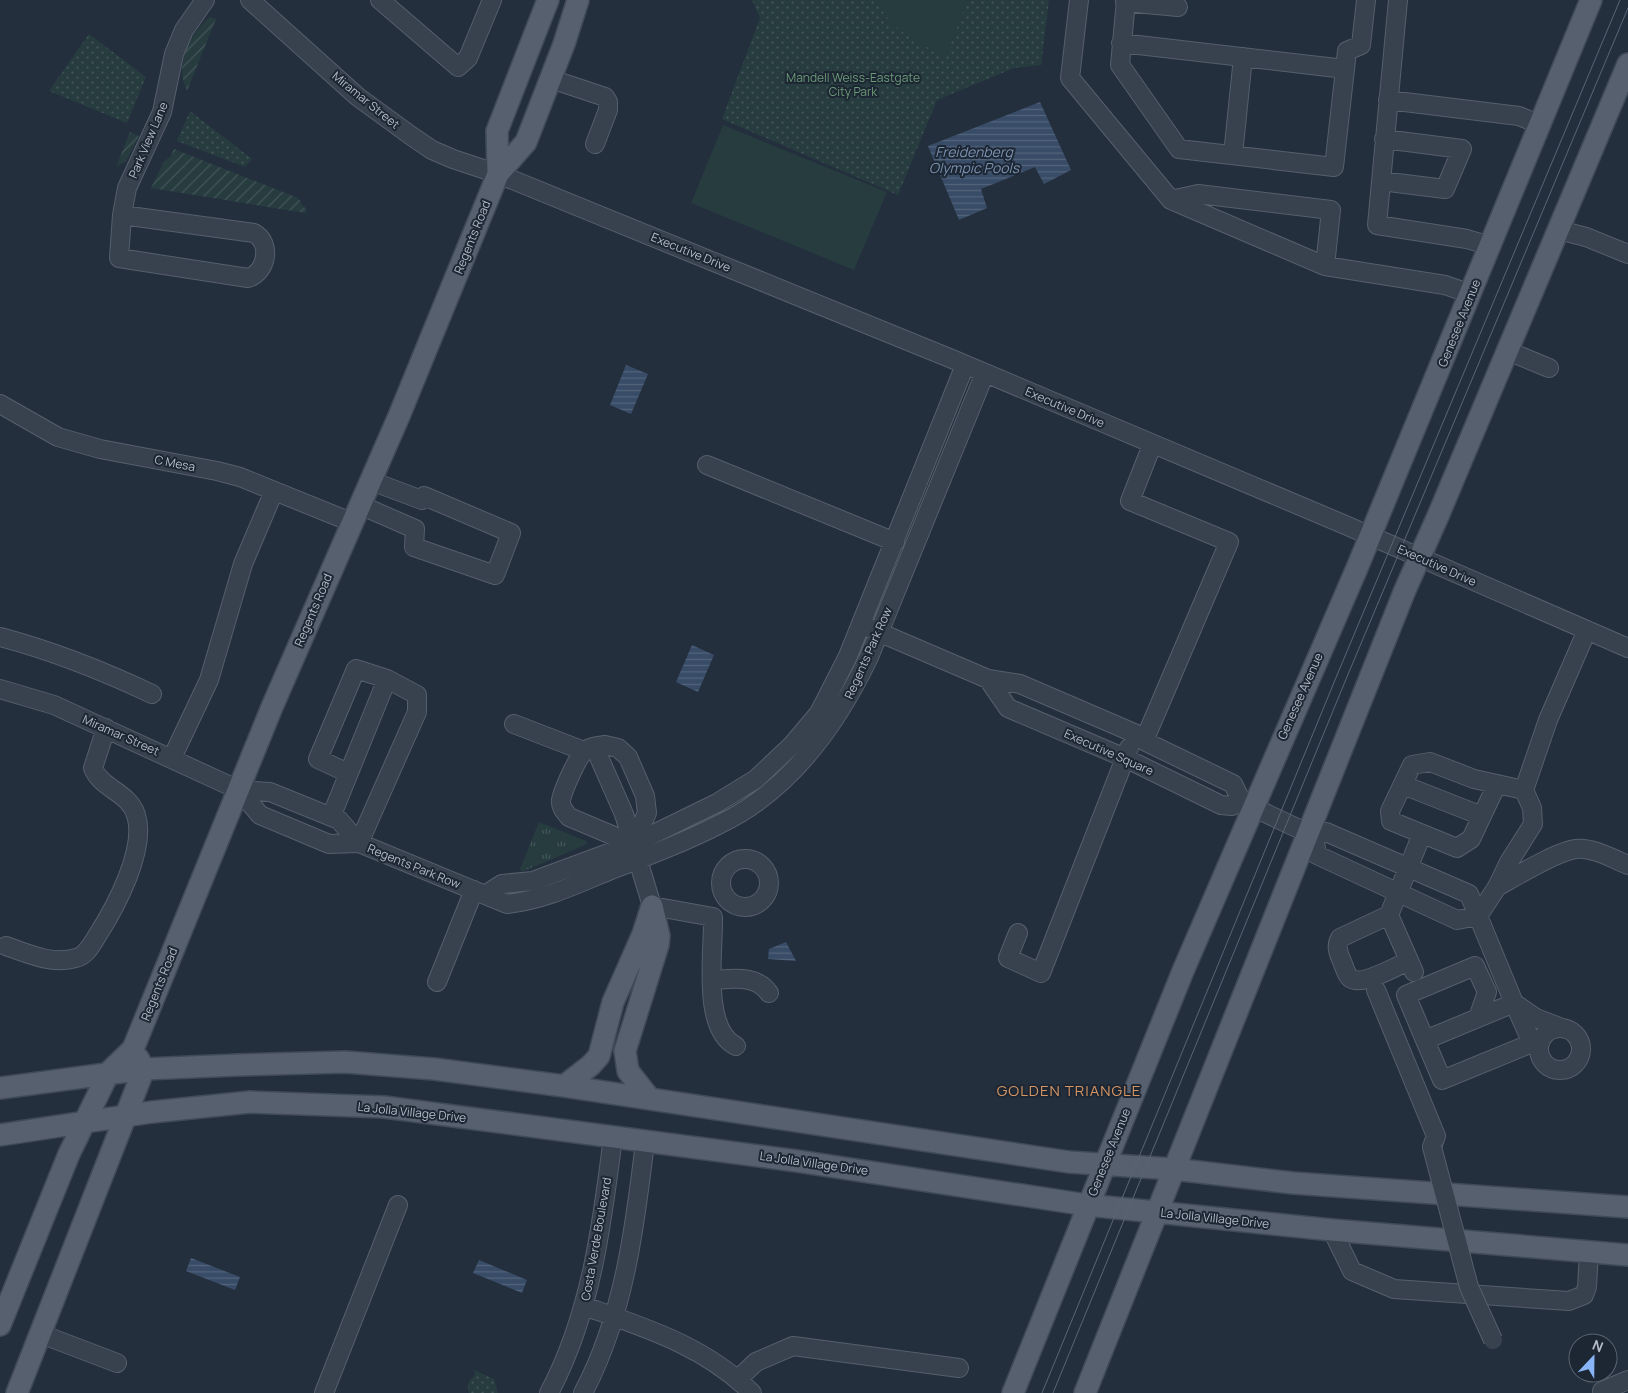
<svg xmlns="http://www.w3.org/2000/svg" width="1628" height="1393" font-family="Manrope,sans-serif">
	<defs>
		<pattern id="grass-tufts" width="24" height="20" patternUnits="userSpaceOnUse" patternTransform="scale(1.25)"><rect width="24" height="20" fill="#263c3f"/><path d="M3 7l-1-3M5 7V3M7 7l1-3M15 17l-1-3M17 17v-4M19 17l1-3" fill="none" stroke="#435659"/></pattern>
		<pattern id="park-dots" width="8" height="8" patternUnits="userSpaceOnUse" patternTransform="scale(1.25)"><rect width="8" height="8" fill="#263c3f"/><path d="M2 2h.1M6 6h.1" fill="none" stroke="#435659" stroke-width="1.8" stroke-linecap="round"/></pattern>
		<pattern id="garden-furrows" width="10" height="10" patternUnits="userSpaceOnUse" patternTransform="scale(1.25)"><rect width="10" height="10" fill="#263c3f"/><path d="M-1 1l2-2M0 10L10 0M9 11l2-2" fill="none" stroke="#435659"/></pattern>
		<pattern id="water-rules" width="6" height="5" patternUnits="userSpaceOnUse" patternTransform="scale(1.25)"><rect width="6" height="5" fill="#394c67"/><path d="M0 2.5h6" fill="none" stroke="#53647b"/></pattern>
	</defs>
	<rect width="100%" height="100%" fill="#242f3e"/>
	<!-- grass -->
	<path fill="url(#grass-tufts)" d="M539,822L586,841L587,844L522,872L520,869Z"/>
	<!-- park -->
	<path fill="url(#park-dots)" d="M752,0H1049L1041,65L1014,68L937,100L898,195L722,119L760,18Z
		M89,34L146,77L127,123L49,91Z
		M190,111L252,159L245,167L177,141Z
		M474,1370L494,1379L498,1393H469C466,1383 469,1381 475,1375Z"/>
	<!-- garden -->
	<path fill="url(#garden-furrows)" d="M210,17L216,19L187,91C174,64 189,35 210,17Z
		M130,132L139,136L126,161L116,167Z
		M174,149L298,198L307,211L305,213L151,188L163,163L171,156Z"/>
	<!-- pitch -->
	<path fill="#263c3f" d="M874,0H968L945,57L914,40L893,25Z
		M723,125L887,192L854,270L691,203Z"/>
	<!-- water -->
	<path fill="url(#water-rules)" d="M1040,102L1071,170L1044,184L1035,167L981,189L987,208L959,220L928,146Z
		M626,365L648,374L631,414L610,405Z
		M692,645L714,655L698,692L676,682Z
		M786,942L796,961L768,959L769,949Z
		M191,1258L240,1277L235,1290L186,1271Z
		M479,1260L527,1280L522,1293L473,1273Z"/>
	<g fill="none" stroke-linecap="round" stroke-linejoin="round">
		<!-- minor casing -->
		<g stroke="#565f6c" stroke-width="20">
			<path id="minor" d="M250,0L358,97L410,135L432,150L453,159L498,174L952,359L1343,524L1628,648
				M380,0L458,67L468,58L492,0
				M1079,0L1070,78L1171,200L1325,266L1445,285L1471,294
				M1398,0L1377,225L1467,239L1490,246
				M1125,2L1178,7
				M1121,43L1345,69L1334,167L1179,149L1120,65L1126,0
				M1345,69L1347,51L1361,45L1366,0
				M551,79L605,97L608,102V110L595,144
				M1388,100L1519,116L1541,125
				M1233,155L1243,57
				M1381,181L1445,189L1462,149L1384,139
				M1171,200L1198,194L1331,210L1325,266
				M122,215L254,233C272,243 267,272 248,278L119,258L122,215L127,188L162,112L174,54L184,30L205,0
				M1559,230L1586,237L1628,254
				M1508,351L1549,368
				M0,404L58,437L100,449L217,471L240,477L351,522
				M707,465L895,542
				M360,505L415,529L414,547L495,575L511,533L424,496L422,500L371,481
				M869,628L988,679L1020,684L1134,733L1144,741L1233,784L1242,802
				M0,637C53,651 103,671 152,694
				M988,679L1008,708L1125,758L1221,805L1232,806L1242,802L1314,836L1326,832L1469,894L1514,1003L1532,1043L1538,1048
				M0,689L54,705L239,790L270,792L339,820L359,843L507,904C544,900 577,884 611,870C648,856 685,842 720,824C789,791 837,724 869,657L985,373
				M514,724L584,751
				M1144,741L1229,542L1130,501L1152,445
				M605,745L618,748L628,757L645,796L647,813L633,844L569,817C565,812 560,807 561,800C563,790 578,755 586,750C592,746 598,746 605,745Z
				M598,755L624,814L652,906L713,917C714,950 701,1029 736,1046
				M172,758L209,680L243,564L274,491
				M348,773L318,759L356,669L387,679
				M1497,784L1471,839L1457,848L1391,821L1390,811L1412,765L1430,762L1474,779L1524,790
				M1403,785L1482,816
				M239,790L260,815L329,844L359,843
				M331,817L387,679L417,695V712L359,843
				M1314,836L1317,855L1457,920L1478,916L1497,887L1509,862L1533,824L1532,808L1524,790L1548,720L1587,630
				M721 883a24 24 0 1 1 48 0a24 24 0 1 1-48 0Z
				M1497,887C1515,877 1557,851 1576,849C1593,847 1613,859 1628,865
				M485,895L502,884L533,881L633,844L717,803L756,779L792,745L819,713L848,656L965,365
				M1389,915L1340,938C1335,947 1339,954 1343,964C1345,969 1346,974 1350,978C1362,987 1396,966 1409,961
				M1018,933L1008,958L1041,973L1129,748
				M6,946C28,954 53,965 76,958C86,956 92,944 97,936C115,908 147,849 136,815C129,792 101,789 93,768L106,728
				M1414,972L1389,915L1422,834
				M712,980C732,979 756,974 769,993
				M437,982L474,890
				M1376,990L1436,1136L1432,1147
				M1539 1049a21 21 0 1 1 42 0a21 21 0 1 1-42 0Z
				M1425,1040L1406,995L1475,966L1487,992L1478,1018
				M1532,1043L1442,1080L1425,1040L1514,1003L1536,1018L1562,1028
				M1332,1230L1352,1271L1394,1289L1569,1301L1584,1295L1587,1287L1589,1252
				M584,1306C646,1328 705,1346 752,1393
				M41,1334L117,1363
				M738,1379L756,1362L793,1346L959,1368
				M1602,1391L1628,1380
				M324,1393L398,1205
				M549,1393C591,1314 602,1225 613,1137
				M583,1393C624,1316 635,1227 645,1142"/>
		</g>
		<!-- major casing -->
		<g stroke="#414a57" stroke-width="24">
			<path id="major" d="M498,174L497,131L548,0
				M564,1086L591,1065L599,1056L613,1002L643,934L652,906
				M0,1088L144,1069L238,1065L345,1062L434,1069L564,1086L1069,1162L1173,1169L1293,1183L1628,1207
				M650,1099L628,1071L625,1051L658,945L659,936L652,906
				M0,1135L152,1112L250,1102L384,1107L797,1161L1087,1205L1332,1230L1628,1255
				M0,1325L69,1154L109,1072L133,1049L272,707L399,416L498,174L526,142L564,44L578,0
				M17,1393L144,1069L138,1058
				M1013,1393L1183,971L1357,568L1591,0
				M1085,1393L1405,590L1438,516L1628,64"/>
		</g>
		<!-- minor -->
		<use href="#minor" stroke="#38414e" stroke-width="18"/>
		<!-- major -->
		<use href="#major" stroke="#56606e" stroke-width="21"/>
		<!-- tram -->
		<path stroke="#5a6575" stroke-width="1" d="M1042,1393L1335,680L1620,0
			M1053,1393L1344,684L1628,8"/>
		<!-- minor-bridge casing -->
		<g stroke="#565f6c" stroke-width="20" stroke-linecap="butt">
			<path id="minor-bridge" d="M1432,1147L1469,1287L1493,1340"/>
		</g>
		<!-- minor-bridge -->
		<use href="#minor-bridge" stroke="#38414e" stroke-width="18"/>
	</g>
	<g text-anchor="middle" dominant-baseline="central" stroke-width="4" stroke-linejoin="round" paint-order="stroke">
		<!-- park labels -->
		<g font-size="12" fill="#6b9a76" stroke="#1d2633">
			<text x="853" y="77">Mandell Weiss-Eastgate<tspan x="853" dy="14">City Park</tspan></text>
		</g>
		<!-- street labels -->
		<g font-size="12" fill="#b4bcc9" stroke="#1d2633">
			<text transform="translate(366 100) rotate(39)">Miramar Street</text>
			<text transform="translate(148 140) rotate(-67)">Park View Lane</text>
			<text transform="translate(472 237) rotate(-68)">Regents Road</text>
			<text transform="translate(691 252) rotate(22)">Executive Drive</text>
			<text transform="translate(1459 323) rotate(-68)">Genesee Avenue</text>
			<text transform="translate(1065 407) rotate(23)">Executive Drive</text>
			<text transform="translate(175 463) rotate(11)">C Mesa</text>
			<text transform="translate(1437 565) rotate(24)">Executive Drive</text>
			<text transform="translate(313 610) rotate(-67)">Regents Road</text>
			<text transform="translate(868 653) rotate(-66)">Regents Park Row</text>
			<text transform="translate(1300 696) rotate(-66)">Genesee Avenue</text>
			<text transform="translate(121 735) rotate(24)">Miramar Street</text>
			<text transform="translate(1109 752) rotate(24)">Executive Square</text>
			<text transform="translate(414 866) rotate(22)">Regents Park Row</text>
			<text transform="translate(159 984) rotate(-68)">Regents Road</text>
			<text transform="translate(412 1112) rotate(6)">La Jolla Village Drive</text>
			<text transform="translate(1109 1152) rotate(-68)">Genesee Avenue</text>
			<text transform="translate(814 1163) rotate(8)">La Jolla Village Drive</text>
			<text transform="translate(1215 1218) rotate(6)">La Jolla Village Drive</text>
			<text transform="translate(596 1239) rotate(-80)">Costa Verde Boulevard</text>
		</g>
		<!-- water labels -->
		<g font-size="14" font-style="italic" fill="#7c92b1" stroke="#1d2633">
			<text x="974" y="151">Freidenberg<tspan x="974" dy="16">Olympic Pools</tspan></text>
		</g>
		<!-- quarter labels -->
		<g font-size="15" letter-spacing="1" fill="#d59563" stroke="#1d2633">
			<text x="1069" y="1090">GOLDEN TRIANGLE</text>
		</g>
	</g>
	<!-- north arrow -->
	<g transform="translate(1593 1358) rotate(22)"><circle r="24" fill="#1d2633" stroke="#59626f"/>
	<path d="M0-4L9 19L0 12L-9 19Z" fill="#8ab4f8"/>
	<text y="-8" font-size="14" font-weight="bold" text-anchor="middle" fill="#b4bcc9">N</text>
	</g>
</svg>
